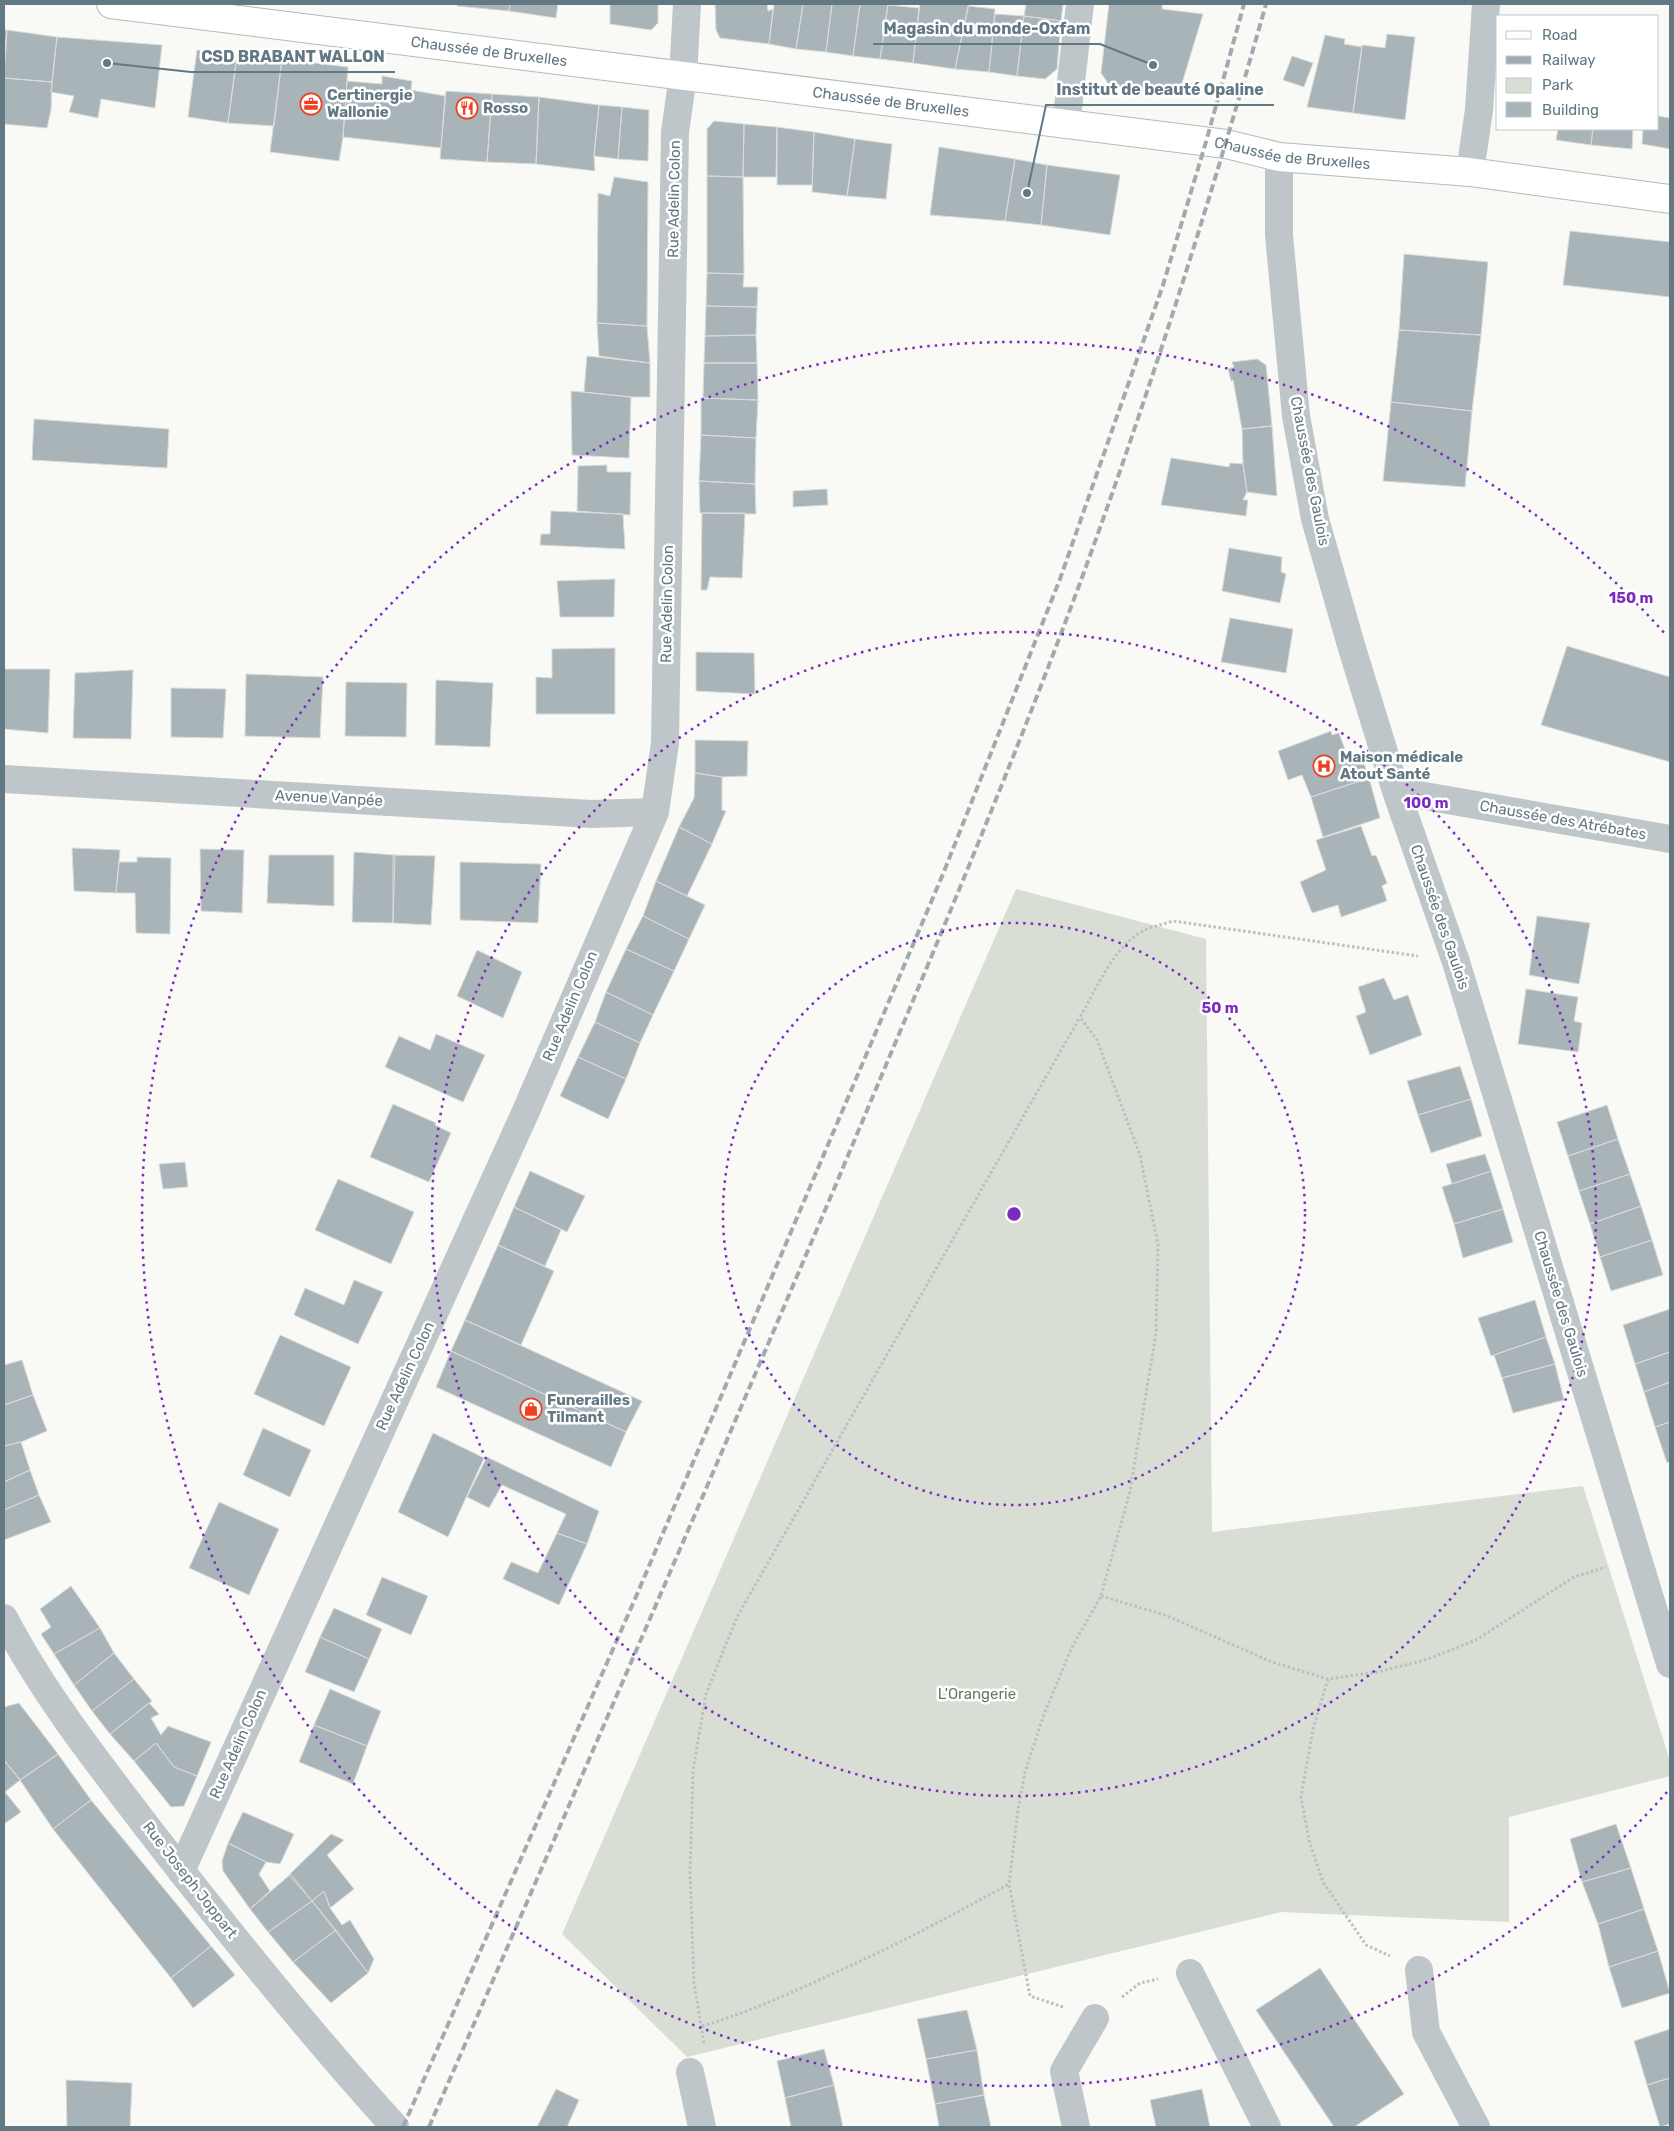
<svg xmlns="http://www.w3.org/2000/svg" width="1674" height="2131" font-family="Rubik,sans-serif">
	<rect width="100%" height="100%" fill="#f9f9f6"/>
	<!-- green -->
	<path fill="#d9ded5" d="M1016,889L1206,939L1212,1532L1583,1486L1670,1761V1776L1509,1817V1922L1281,1912L687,2057L562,1934Z"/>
	<!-- building -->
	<path fill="#a8b4b8" stroke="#dbdbd8" d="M458,4H510L509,11L457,6Z
		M510,4H558L556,18L509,11Z
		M610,4H658V23L651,30L610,24Z
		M715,4H767L768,11L773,9L769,44L720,38L716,30Z
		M774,4H803L796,49L769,44Z
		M803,4H832L826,52L796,49Z
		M832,4H860L853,56L826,52Z
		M860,4H888L880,59L853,56Z
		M920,4H969L955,69L913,63Z
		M1026,4H1063L1061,21L1024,16Z
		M1109,4H1162V9L1203,14L1179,93L1110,86L1101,73Z
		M888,5L919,8L913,63L880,59Z
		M968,6L995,9L989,72L955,69Z
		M995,14L1024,16L1017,76L989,72Z
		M1024,16L1061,21L1057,69L1045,79L1017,76Z
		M4,30H7L4,57Z
		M7,30L57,37L52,82L4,78Z
		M1387,34L1415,37L1405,120L1353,113L1362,45L1385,48Z
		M1325,35L1345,39L1344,44L1362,47L1353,113L1307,107Z
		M57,37L162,45L155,108L101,99L98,118L69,112L74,96L51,92Z
		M197,50L237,55L228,123L188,117Z
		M237,55L282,59L274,126L228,123Z
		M1292,56L1313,63L1304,87L1283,80Z
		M282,59L348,67L343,137L339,161L270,152Z
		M382,76L412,81L411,90L445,96L441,148L343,137L347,81L382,84Z
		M4,78L52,82L51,110L47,128L4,124Z
		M446,91L492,94L487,162L440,159Z
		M492,94L539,97L536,164L487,162Z
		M539,97L599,105L594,156L595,171L536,164Z
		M599,105L622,107L618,159L594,156Z
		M622,107L649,110L648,161L618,159Z
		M1670,113V149L1642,144L1643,129H1658V116L1670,118Z
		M714,121L744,124L743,177L707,176V129Z
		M744,124L777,127L776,177H743Z
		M777,127L814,132L812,185H777Z
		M1558,129H1593L1591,145L1556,140Z
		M1593,129H1633L1632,149L1591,145Z
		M814,132L855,139L847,196L812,192Z
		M855,139L892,144L886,199L847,196Z
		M939,147L1015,159L1005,221L930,215Z
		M1015,159L1047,165L1041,225L1005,221Z
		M1047,165L1120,175L1110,235L1041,225Z
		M707,176L743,177L744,274L707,273Z
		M614,177L648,182L647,326L597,323L598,193L610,196Z
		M1570,231L1670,242V297L1563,285Z
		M1404,254L1488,262L1481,335L1399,330Z
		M707,273L744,274L743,287H758L757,307L706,306Z
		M706,306L757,307L756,335L705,336Z
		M597,323L647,326L650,363L599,356Z
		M1399,330L1481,335L1472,411L1391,402Z
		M756,335L757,363H704L705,336Z
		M587,356L650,363V397H631L584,392Z
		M1257,359L1266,365L1272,426L1242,429L1233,380L1231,381L1228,369L1234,367L1232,362Z
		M704,363H757L758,400L703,398Z
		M571,391L631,397L629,458L572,455Z
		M701,398L758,400L756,438L701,435Z
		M1391,402L1472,411L1465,487L1383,481Z
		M34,419L169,429L167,468L32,460Z
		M1272,426L1277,496L1247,492L1243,464L1242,429Z
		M701,435L756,438L755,484L699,481Z
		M1171,458L1229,467L1230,463L1243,464L1247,492L1243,500H1248L1246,516L1161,505Z
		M607,465V472H631L630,515L577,511L578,466Z
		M699,481L755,484L756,514L700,513Z
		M827,489L828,505L793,507V491Z
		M551,511L623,514L625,549L540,545L541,534H550Z
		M702,513H745L742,578L710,577L707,590H701Z
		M1229,548L1282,557L1281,572L1286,574L1280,603L1222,591Z
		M615,579L614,617H560L557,581Z
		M1230,618L1293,629L1286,673L1221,662Z
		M1567,646L1670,677V762L1541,725Z
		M615,648V714H536V677L552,678V649Z
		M696,652L754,653L755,694L696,691Z
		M4,669H50L48,733L4,729Z
		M133,670L131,739L73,738L75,673Z
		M246,674L323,677L320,738L245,736Z
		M436,680L493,683L490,747L435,745Z
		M346,682L407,683L406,737L345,736Z
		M171,688L226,689L223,738L171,737Z
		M1331,731L1332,735L1339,733L1347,755L1356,753L1362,757L1369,778L1311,797L1302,775L1288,780L1278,751Z
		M695,740L748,741L747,776L722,777L695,773Z
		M695,773L722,777V810L726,811L712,844L679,827L694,798Z
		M1369,778L1380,818L1323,837L1311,797Z
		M1361,826L1372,856L1376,855L1387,883L1382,886L1387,901L1341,917L1338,905L1312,913L1300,882L1326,870L1316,840Z
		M679,827L712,844L687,896L656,881Z
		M72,848L120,850L116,893L74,891Z
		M200,849L244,850L242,913L201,911Z
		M354,852L395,855L393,923L352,922Z
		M269,855H334V906L267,903Z
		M393,855L435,856L431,925L393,923Z
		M137,857L171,858L170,934L136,933L135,893H116L119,862H137Z
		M460,862L541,864L538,923L460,920Z
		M656,881L705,905L689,939L643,916Z
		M643,916L689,939L674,971L626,949Z
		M1537,916L1590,923L1579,984L1529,975Z
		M626,949L674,971L653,1015L606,992Z
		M477,950L522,972L503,1018L457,996Z
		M1384,978L1394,1000L1408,995L1422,1035L1370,1055L1356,1016L1366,1012L1358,987Z
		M1526,989L1578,997L1574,1021L1582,1023L1578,1052L1518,1044Z
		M606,992L653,1015L640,1043L595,1022Z
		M595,1022L640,1043L626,1079L578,1057Z
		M436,1034L485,1055L463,1102L385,1067L399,1036L430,1050Z
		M578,1057L626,1079L608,1119L560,1096Z
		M1460,1066L1471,1099L1418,1115L1407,1081Z
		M1471,1099L1482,1136L1431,1153L1418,1115Z
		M393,1104L436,1123L435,1125L451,1133L429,1182L370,1157Z
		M1607,1105L1618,1139L1568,1156L1557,1122Z
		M1618,1139L1630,1174L1579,1191L1568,1156Z
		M1485,1154L1491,1171L1452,1184L1446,1164Z
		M185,1162L188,1187L163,1189L159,1164Z
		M530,1171L585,1196L567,1232L514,1207Z
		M1491,1171L1503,1209L1454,1224L1442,1187Z
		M1630,1174L1641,1206L1590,1224L1579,1191Z
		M338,1179L414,1212L391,1264L315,1230Z
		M1641,1206L1652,1240L1600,1257L1590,1224Z
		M514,1207L561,1230L545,1266L498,1245Z
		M1503,1209L1513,1242L1463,1258L1454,1224Z
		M1652,1240L1663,1275L1611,1291L1600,1257Z
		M498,1245L554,1271L521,1345L465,1320Z
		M354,1280L383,1292L358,1344L294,1315L305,1288L344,1305Z
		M1535,1300L1546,1337L1491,1356L1478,1318Z
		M1670,1309V1352L1635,1364L1623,1325Z
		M465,1320L642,1401L626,1432L451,1351Z
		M280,1335L351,1367L324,1426L254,1394Z
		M1546,1337L1555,1364L1502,1378L1494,1355Z
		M451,1351L626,1432L611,1467L436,1387Z
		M1670,1352V1382L1644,1392L1635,1364Z
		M22,1360L33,1395L4,1405V1365Z
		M1555,1364L1564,1400L1513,1413L1502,1378Z
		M1670,1382V1422L1655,1427L1644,1392Z
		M33,1395L47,1431L21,1442L4,1446V1405Z
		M1670,1422V1461L1667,1463L1655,1427Z
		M263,1428L311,1450L290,1497L243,1475Z
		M433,1433L484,1458L448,1537L398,1512Z
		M21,1442L30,1470L4,1482V1446Z
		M487,1457L599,1511L587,1544L557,1533L566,1514L502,1485L489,1508L467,1497Z
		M30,1470L39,1495L4,1510V1482Z
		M39,1495L51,1522L4,1540V1510Z
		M219,1502L279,1529L249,1595L189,1568Z
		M557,1533L587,1544L559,1605L503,1579L511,1562L538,1573Z
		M382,1577L428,1596L411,1635L366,1615Z
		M71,1586L100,1628L54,1654L41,1634L51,1627L40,1609Z
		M334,1608L382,1629L369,1659L320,1637Z
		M100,1628L114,1653L74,1685L54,1654Z
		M320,1637L369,1659L354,1692L305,1672Z
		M114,1653L134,1679L92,1711L74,1685Z
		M134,1679L152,1701L110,1734L92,1711Z
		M330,1689L381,1711L367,1746L314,1725Z
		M19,1703L58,1754L20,1780L4,1760V1707Z
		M149,1703L159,1714L151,1718L161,1735L168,1726L211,1742L197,1776L174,1767L156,1743L134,1761L110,1734Z
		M314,1725L367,1746L353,1784L299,1762Z
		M156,1743L174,1767L197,1776L184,1806L171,1807L134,1761Z
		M58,1754L91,1800L53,1829L20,1780Z
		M4,1760L20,1780L5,1792L21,1812L4,1824Z
		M91,1800L211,1946L171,1978L53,1829Z
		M243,1812L294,1834L280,1864L266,1862L228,1843Z
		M1616,1824L1631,1868L1582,1882L1570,1839Z
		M331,1834L344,1840L327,1855L354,1889L330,1908L324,1891L312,1901L289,1875Z
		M228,1843L266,1862L259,1874L270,1891L250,1909L223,1871L222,1861Z
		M1631,1868L1644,1909L1598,1924L1582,1882Z
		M291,1874L312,1901L268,1932L250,1909Z
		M324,1891L330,1908L342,1925L350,1920L374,1959L368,1973L312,1901Z
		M312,1901L336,1930L293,1962L268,1932Z
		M1644,1909L1658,1951L1609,1967L1598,1924Z
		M336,1930L368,1973L331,2003L293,1962Z
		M211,1946L235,1975L193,2008L171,1978Z
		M1658,1951L1670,1993L1622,2008L1609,1967Z
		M1320,1968L1404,2094L1354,2127H1334L1256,2010Z
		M967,2010L977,2050L926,2059L917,2019Z
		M1670,2029V2078L1647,2085L1634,2041Z
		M824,2049L834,2085L785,2098L777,2061Z
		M977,2050L984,2095L935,2104L926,2059Z
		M1670,2078V2124L1660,2127L1647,2085Z
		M66,2080L132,2083L130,2127H67Z
		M834,2085L843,2127H791L785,2098Z
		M556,2089L579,2100L567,2127H537Z
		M1202,2089L1210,2127H1156L1150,2100Z
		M984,2095L991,2127H939L935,2104Z"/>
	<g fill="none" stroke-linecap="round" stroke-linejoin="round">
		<!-- major casing -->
		<g stroke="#b3babe" stroke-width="30">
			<g id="major">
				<path id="s1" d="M111,4L1226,144L1279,157L1470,172L1670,199"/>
			</g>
		</g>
		<!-- path -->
		<path stroke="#babfc1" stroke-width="3" stroke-dasharray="2.5 2.5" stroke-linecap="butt" d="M1101,1596L1165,1615L1272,1662L1328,1679L1378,1672L1428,1659L1476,1640L1574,1577L1606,1567
			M1328,1679L1313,1729L1301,1797L1309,1840L1323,1882L1366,1945L1390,1956
			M1122,1997L1140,1983L1158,1979
			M1063,2007L1030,1996L1009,1884L1018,1810L1025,1772L1043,1717L1071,1649L1101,1596L1130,1491L1156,1333L1158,1245L1140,1155L1097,1040L1080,1017C1097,988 1114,944 1147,929C1155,926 1164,924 1173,921L1418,956
			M702,2026C747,2013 789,1994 832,1974C893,1947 951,1916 1009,1884
			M704,2043L694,1983L690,1873L693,1770L706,1694L737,1617L1080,1017"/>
		<!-- minor -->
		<path stroke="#bfc6c9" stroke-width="28" d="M1066,125L1080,4
			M1279,157V235L1296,416L1315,519L1351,645L1396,791L1456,962L1670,1664
			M1470,172L1479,110L1486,4
			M4,779L592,814L655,812
			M1396,791L1670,839
			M4,1618C43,1693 96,1760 147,1827C226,1929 308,2031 395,2127
			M181,1871L526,1111L655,812L665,743L675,132L683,76L687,4
			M1419,1970L1426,2032L1476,2127
			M1190,1973L1267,2127
			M690,2072L702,2127
			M1076,2127L1064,2071L1095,2018"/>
		<!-- major -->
		<use href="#major" stroke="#fff" stroke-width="28"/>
		<!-- rail -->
		<path stroke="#a1aaaf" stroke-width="4" stroke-dasharray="8 4" stroke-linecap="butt" d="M403,2127L635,1599L943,874L1060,579L1163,285L1206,142L1244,4
			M429,2127C565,1815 701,1503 834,1189C918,988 1004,788 1080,583C1150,392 1211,199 1266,4"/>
	</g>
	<!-- distance rings -->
	<g fill="none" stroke="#7b2cbf" stroke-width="2.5" stroke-dasharray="2.5 5">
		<circle cx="1014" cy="1214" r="291"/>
		<circle cx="1014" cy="1214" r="582"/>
		<path d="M1667 1792A872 872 0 1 1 1667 636"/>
	</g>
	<!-- icons -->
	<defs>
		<g id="office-ring" transform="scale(1.125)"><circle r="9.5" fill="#fff" stroke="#ee3f21" stroke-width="1.5"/><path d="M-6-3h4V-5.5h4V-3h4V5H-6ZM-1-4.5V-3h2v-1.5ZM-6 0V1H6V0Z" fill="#ee3f21"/></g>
		<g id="restaurant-ring" transform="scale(1.125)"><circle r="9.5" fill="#fff" stroke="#ee3f21" stroke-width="1.5"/><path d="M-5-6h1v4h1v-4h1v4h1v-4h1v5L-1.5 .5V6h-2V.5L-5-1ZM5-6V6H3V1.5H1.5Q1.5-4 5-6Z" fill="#ee3f21"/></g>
		<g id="hospital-ring" transform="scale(1.125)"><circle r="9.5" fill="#fff" stroke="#ee3f21" stroke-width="1.5"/><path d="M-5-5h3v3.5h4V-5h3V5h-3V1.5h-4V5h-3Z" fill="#ee3f21"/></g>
		<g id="shop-ring" transform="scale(1.125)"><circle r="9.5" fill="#fff" stroke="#ee3f21" stroke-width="1.5"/><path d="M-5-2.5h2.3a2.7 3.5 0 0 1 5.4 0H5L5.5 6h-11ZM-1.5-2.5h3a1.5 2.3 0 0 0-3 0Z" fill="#ee3f21"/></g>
	</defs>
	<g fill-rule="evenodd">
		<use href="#office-ring" x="311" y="104"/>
		<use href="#restaurant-ring" x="467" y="108"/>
		<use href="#hospital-ring" x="1324" y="766"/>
		<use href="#shop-ring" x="531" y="1409"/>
	</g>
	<g text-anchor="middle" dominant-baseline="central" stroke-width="5" stroke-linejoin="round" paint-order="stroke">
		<!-- street labels -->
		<g font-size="15" fill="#627883" stroke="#fff">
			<text stroke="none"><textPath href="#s1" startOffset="381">Chaussée de Bruxelles</textPath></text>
			<text stroke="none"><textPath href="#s1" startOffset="786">Chaussée de Bruxelles</textPath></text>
			<text stroke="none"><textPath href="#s1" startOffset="1191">Chaussée de Bruxelles</textPath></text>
			<text transform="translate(674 199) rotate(-89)">Rue Adelin Colon</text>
			<text transform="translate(1310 471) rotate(79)">Chaussée des Gaulois</text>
			<text transform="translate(667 604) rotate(-89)">Rue Adelin Colon</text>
			<text transform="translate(329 798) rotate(3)">Avenue Vanpée</text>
			<text transform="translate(1563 820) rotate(10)">Chaussée des Atrébates</text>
			<text transform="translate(1440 917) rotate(71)">Chaussée des Gaulois</text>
			<text transform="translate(570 1006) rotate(-67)">Rue Adelin Colon</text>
			<text transform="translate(1561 1304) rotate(73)">Chaussée des Gaulois</text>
			<text transform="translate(405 1376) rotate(-65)">Rue Adelin Colon</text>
			<text transform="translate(238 1744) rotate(-66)">Rue Adelin Colon</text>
			<text transform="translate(190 1880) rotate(52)">Rue Joseph Joppart</text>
		</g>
		<!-- poi labels -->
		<g font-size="15" font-weight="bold" fill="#627883" stroke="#fff" text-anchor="start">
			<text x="327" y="95">Certinergie<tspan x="327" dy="17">Wallonie</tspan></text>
			<text x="483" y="108">Rosso</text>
			<text x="1340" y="757">Maison médicale<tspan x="1340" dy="17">Atout Santé</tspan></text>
			<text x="547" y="1400">Funerailles<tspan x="547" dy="17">Tilmant</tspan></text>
		</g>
		<!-- park labels -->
		<g font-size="15" fill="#687a61" stroke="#fff">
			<text x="977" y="1694">L'Orangerie</text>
		</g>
	</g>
	<circle cx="1014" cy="1214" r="8" fill="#7b2cbf" stroke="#fff" stroke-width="2.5"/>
	<g font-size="15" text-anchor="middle" font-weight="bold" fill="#7b2cbf" stroke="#fff" stroke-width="5" stroke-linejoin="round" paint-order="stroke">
		<text x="1631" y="603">150 m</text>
		<text x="1426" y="808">100 m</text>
		<text x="1220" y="1013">50 m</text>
	</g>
	<!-- callouts -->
	<path fill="none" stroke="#627883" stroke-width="2" d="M1153 65L1100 44H873M107 63L191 72H395M1027 193L1046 105H1274"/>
	<g fill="#627883" stroke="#fff" stroke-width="2">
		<circle cx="1153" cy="65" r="5"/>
		<circle cx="107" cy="63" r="5"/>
		<circle cx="1027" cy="193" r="5"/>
	</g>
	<g font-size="16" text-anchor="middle" font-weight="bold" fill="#627883" stroke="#fff" stroke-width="5" stroke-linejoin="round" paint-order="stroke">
		<text x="987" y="34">Magasin du monde-Oxfam</text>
		<text x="293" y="62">CSD BRABANT WALLON</text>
		<text x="1160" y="95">Institut de beauté Opaline</text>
	</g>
	<!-- border -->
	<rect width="1674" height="2131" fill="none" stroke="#627883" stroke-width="10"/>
	<!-- legend -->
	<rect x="1496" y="15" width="162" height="115" fill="#ffffff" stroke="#c0c9cd"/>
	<rect x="1506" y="31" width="25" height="8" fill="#ffffff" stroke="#c0c9cd"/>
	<text x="1542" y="40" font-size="15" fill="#627883">Road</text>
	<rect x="1506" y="56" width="25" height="8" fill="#a1aaaf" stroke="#c0c9cd"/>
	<text x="1542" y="65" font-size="15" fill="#627883">Railway</text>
	<rect x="1506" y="78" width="25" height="15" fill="#d9ded5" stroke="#c0c9cd"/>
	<text x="1542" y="90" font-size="15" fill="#627883">Park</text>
	<rect x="1506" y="102" width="25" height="15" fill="#a8b4b8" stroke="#c0c9cd"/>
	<text x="1542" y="115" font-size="15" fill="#627883">Building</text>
</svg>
